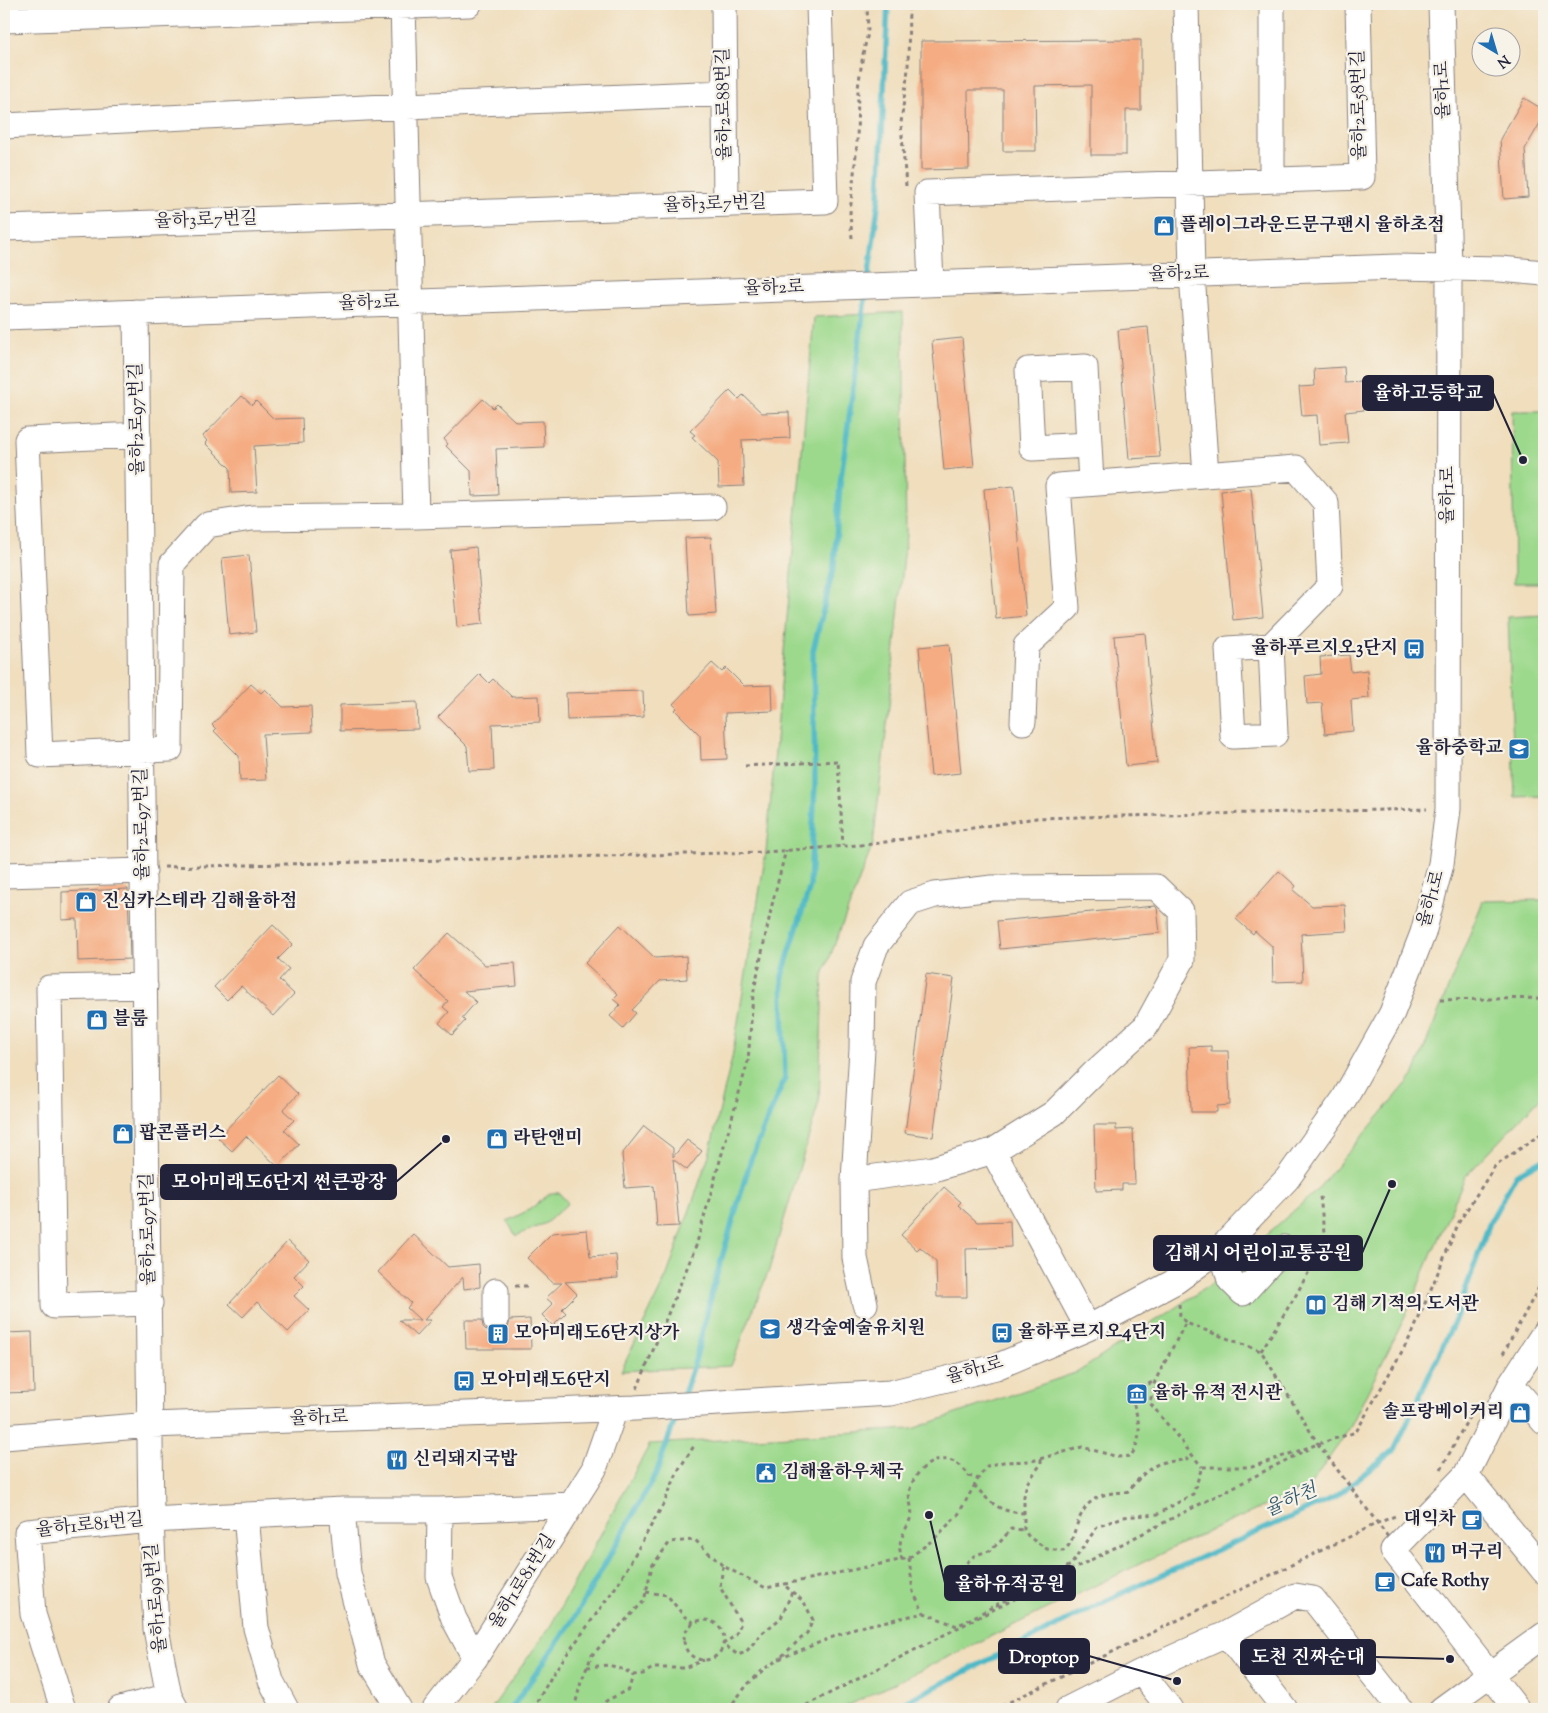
<svg xmlns="http://www.w3.org/2000/svg" width="1548" height="1713" font-family="'Sorts Mill Goudy','Noto Serif KR',serif">
	<rect width="100%" height="100%" fill="#f7f3e8"/>
	<filter id="ink" filterUnits="userSpaceOnUse"><feTurbulence type="fractalNoise" baseFrequency=".02" numOctaves="2"/><feDisplacementMap in="SourceGraphic" scale="10" xChannelSelector="R" yChannelSelector="G"/><feConvolveMatrix kernelMatrix="1 2 1 2 8 2 1 2 1" color-interpolation-filters="sRGB"/></filter>
	<filter id="wash" filterUnits="userSpaceOnUse"><feTurbulence type="fractalNoise" baseFrequency=".0096" numOctaves="4" result="noise"/><feDisplacementMap in="SourceGraphic" scale="20" xChannelSelector="R" yChannelSelector="G"/><feGaussianBlur stdDeviation="1.12" result="paint"/><feColorMatrix in="noise" values="0 0 0 0 0 0 0 0 0 0 0 0 0 0 0 0 0 1.4 0 .05"/><feComposite in="paint" operator="in"/></filter>
	<g filter="url(#wash)">
		<rect width="100%" height="100%" fill="#f0debd"/>
		<!-- green -->
		<path fill="#9dd98d" stroke="#607e64" d="M903,312L906,535L888,716L873,844L823,975L819,1102L769,1270L731,1366L621,1371L667,1275L709,1155L732,1058L766,852L814,317Z
			M1512,411H1544V583H1514Z
			M1544,615V796L1515,797L1508,617Z
			M1544,900V1094L1465,1177L1402,1323L1349,1429L1310,1486L1183,1543L841,1709H491L551,1625L650,1444L912,1429L1078,1372L1208,1286L1315,1192L1413,1076L1483,901Z
			M551,1193H559L568,1203L546,1223L516,1236L507,1221L529,1210Z"/>
		<g fill="none" stroke-linecap="round" stroke-linejoin="round">
			<!-- stream -->
			<path stroke="#4bb8c6" stroke-width="5.5" d="M868,281L879,198L888,4
				M682,1400L694,1365L713,1288L751,1159L785,1078L782,976L810,886L815,785L813,651L834,566L840,485L866,292
				M511,1709L573,1620L656,1474L678,1411
				M891,1709L1122,1593L1335,1497L1395,1449L1454,1322L1490,1222L1516,1175L1544,1159"/>
		</g>
		<g id="blocks">
			<!-- building -->
			<path fill="#f5ac82" d="M1141,40V110H1126V155H1091V85L1035,86L1036,151H1003V90H968L969,169L921,170V41Z
				M1524,98L1544,110V116L1525,149L1528,197L1504,199L1500,139Z
				M1148,327L1160,457L1129,459L1118,330Z
				M962,338L974,467L944,470L932,341Z
				M1344,367L1345,383L1362,382L1364,410L1345,412L1348,443L1319,445L1317,415L1302,416L1299,387L1315,386L1314,369Z
				M730,390L739,399L743,395L762,413L789,412L790,438L742,440L744,486L719,487L718,462L692,437L695,435L690,431Z
				M242,396L252,405L256,401L274,419L302,418L303,443L254,446L257,492L231,493L230,468L205,443L207,441L203,436Z
				M483,399L493,408L497,404L516,422L543,421L544,447L496,449L498,495L472,496L471,471L446,446L448,444L444,439Z
				M1014,486L1026,616L996,619L984,489Z
				M1251,488L1263,617L1233,620L1221,491Z
				M711,537L716,614L689,616L685,538Z
				M476,547L483,624L457,627L450,550Z
				M249,555L256,632L229,635L222,558Z
				M1145,633L1157,763L1126,766L1114,636Z
				M949,644L961,773L931,776L919,647Z
				M1349,655L1351,672L1367,670L1369,698L1351,700L1353,731L1325,734L1322,703L1307,704L1305,676L1321,674L1320,657Z
				M712,663L722,672L726,668L744,686L772,685L773,711L725,713L727,759L701,760L700,735L675,710L677,708L673,704Z
				M480,674L489,683L493,679L512,697L539,696L540,722L492,724L494,770L469,771L467,746L438,717Z
				M251,684L261,693L265,689L283,707L311,706L312,732L263,734L266,780L240,781L239,756L214,731L216,729L212,725Z
				M643,691L644,717L567,720L566,693Z
				M417,702L418,729L340,731V705Z
				M1279,871L1296,886L1293,890L1312,906L1345,905L1347,931L1301,934L1303,981L1273,982L1272,946L1255,931L1253,934L1236,919Z
				M128,889L130,959L78,961L77,919L62,920V892Z
				M1155,906L1157,908L1160,933L1000,949L997,921Z
				M273,925L293,944L278,959L289,969L279,980L294,994L273,1016L241,986L227,1000L214,987Z
				M620,925L655,958L686,956L687,979L660,981L632,1010L636,1013L623,1028L610,1016L620,1005L613,999L618,994L585,963Z
				M449,933L485,965L515,963L517,986L464,991L476,1002L462,1018L465,1021L452,1035L439,1023L449,1012L443,1007L448,1001L414,970Z
				M926,974L954,978L933,1137L905,1133Z
				M1211,1046V1051H1228L1230,1105L1217,1106V1112H1191L1189,1047Z
				M278,1075L298,1094L283,1110L294,1120L284,1130L299,1144L278,1167L246,1136L232,1151L218,1138Z
				M1094,1125H1116V1130L1133,1129L1135,1184H1122V1190L1096,1191Z
				M644,1126L673,1148V1157L687,1140L702,1151L687,1170L673,1159L679,1226L657,1227L654,1186L625,1188L622,1154Z
				M944,1187L961,1202L958,1205L977,1222L1010,1221L1011,1247L966,1249L967,1297H937L936,1261L920,1247L917,1250L901,1235Z
				M587,1230L590,1257L616,1255L618,1278L565,1282L577,1294L562,1309L566,1313L553,1326L542,1315L553,1304L546,1298L562,1283H553L527,1258L552,1233Z
				M413,1234L448,1267L479,1264L480,1287L464,1289L463,1277L424,1320H431L416,1336L399,1320H420L407,1308L411,1303L378,1272Z
				M288,1241L309,1260L294,1276L304,1286L294,1296L309,1310L288,1332L257,1302L243,1317L229,1304Z
				M530,1319L531,1349H466L465,1320H482L483,1327L488,1332L496,1334L503,1333L508,1328L510,1320Z
				M32,1332L34,1392L4,1393V1333Z"/>
		</g>
	</g>
	<g filter="url(#ink)">
		<use href="#blocks" fill-opacity="0" stroke="#89807c" stroke-width="1"/>
		<g fill="none" stroke-linecap="round" stroke-linejoin="round">
			<!-- minor casing -->
			<g stroke="#89807c" stroke-width="27">
				<path id="minor" d="M403,4L416,516
					M724,4L726,204
					M1186,4L1192,274L1206,475
					M1272,4V180
					M4,20L469,4
					M4,126L406,106L725,93
					M4,228L825,201L819,4
					M931,283L927,193L1362,177L1358,4
					M136,312L151,1520L156,1629L169,1696L176,1709
					M4,317L1397,267L1500,269L1544,273
					M138,435L27,440L40,755L170,749L172,564L207,525L252,518L416,516L713,507
					M1089,445L1032,448L1028,370L1085,367L1091,483
					M1023,722L1026,646L1067,608L1058,486L1296,468L1326,503L1330,586L1271,646L1275,734L1233,736L1228,649L1271,646
					M4,875L144,871
					M145,986L49,988L54,1306L150,1303
					M854,1180L933,1169L993,1151L1088,1328
					M1221,1248L1230,1280L1243,1293L1284,1248
					M496,1291V1320
					M865,1304L855,1258L854,1180L862,1049L863,982L876,946L910,903L935,895L992,888L1156,887L1181,911L1182,960L1146,1026L1094,1073L1054,1113L993,1151
					M1511,1384L1544,1422
					M4,1437L151,1425L635,1408L890,1393L996,1367L1088,1328L1176,1281L1221,1248L1287,1179L1344,1099L1392,1013L1423,933L1441,864L1448,809L1449,267L1441,4
					M1466,1475L1544,1571
					M342,1510L348,1573L372,1664L399,1709
					M440,1510L439,1577L454,1619L475,1658
					M246,1515L256,1628L271,1681L286,1709
					M1226,1634L1285,1709
					M1141,1672L1170,1709
					M63,1709L33,1614L27,1532L151,1520L246,1515L342,1510H440L572,1505
					M120,1709L169,1696
					M435,1709L475,1658L594,1469L615,1409
					M1068,1709L1141,1672L1226,1634L1295,1596L1313,1599L1400,1709
					M1442,1709L1544,1635
					M1517,1709L1393,1550L1466,1475L1511,1384L1544,1333"/>
			</g>
			<!-- path -->
			<path stroke="#89807c" stroke-width="3" stroke-dasharray="4 4" stroke-linecap="butt" d="M906,186L901,123L908,69L909,4
				M852,238L850,213L857,144L858,88L863,54L868,33L867,4
				M745,766L838,761L843,846
				M164,867L766,852L873,844L1036,818L1427,809
				M1440,1000L1544,998
				M515,1286H527
				M1179,1304L1180,1316L1186,1323L1261,1351L1318,1444
				M1185,1324L1155,1381L1150,1403L1202,1467
				M1261,1351L1296,1295L1325,1242L1320,1196
				M1503,1354L1544,1278
				M637,1389L696,1246L748,1061L753,995L772,905L786,850
				M1041,1459V1464L1027,1483L1024,1496V1530L1029,1537L1047,1549L1063,1551C1072,1544 1072,1538 1076,1527C1086,1499 1097,1493 1127,1492C1138,1480 1149,1465 1165,1462C1176,1461 1184,1461 1193,1456
				M1441,1469L1469,1417
				M974,1485C991,1503 998,1512 1024,1513
				M909,1558L913,1592L924,1613
				M902,1560C901,1555 899,1549 900,1545C900,1537 909,1525 911,1516C914,1507 906,1500 911,1486C921,1459 952,1448 969,1476L978,1479
				M723,1566L720,1587L741,1623L735,1636L723,1644L738,1655L746,1652L761,1634L781,1618L792,1592
				M953,1571L962,1567L975,1555L989,1551L1001,1541L1011,1529L1024,1530
				M646,1592L667,1595L684,1616L694,1623
				M684 1640a20 20 0 1 1 40 0a20 20 0 1 1-40 0Z
				M782,1656L807,1633L813,1620L804,1602L783,1584
				M587,1667L609,1665L625,1670L633,1675L643,1674L653,1668H684L704,1660
				M533,1709L554,1672L618,1584L664,1503L679,1469L694,1446
				M574,1709L581,1682L592,1655L644,1601L652,1566L670,1542L695,1540L723,1566L766,1588L909,1558L934,1539L958,1515L978,1479L987,1466L1003,1462L1032,1461L1082,1447L1118,1457L1131,1456C1144,1434 1139,1422 1132,1399L1140,1388L1155,1381
				M601,1709L606,1701L629,1689L633,1675
				M728,1709L748,1684L764,1669L779,1659L855,1628L924,1613L957,1626L1071,1565L1097,1527L1123,1517L1158,1514L1193,1494L1202,1467H1252L1318,1444L1356,1432L1413,1332L1459,1222L1495,1166L1544,1132
				M799,1709L1308,1449
				M995,1709L1380,1522L1395,1516"/>
			<!-- minor -->
			<use href="#minor" stroke="#fff" stroke-width="25"/>
			<!-- path-bridge -->
			<path stroke="#89807c" stroke-width="3" stroke-dasharray="4 4" stroke-linecap="butt" d="M1318,1444L1388,1537"/>
		</g>
	</g>
	<!-- icons -->
	<defs>
		<g id="shop-square" transform="scale(1.125)"><rect x="-9" y="-9" width="18" height="18" rx="4" fill="#1f6fb2" stroke="#f7f3e8"/><path d="M-5-2.5h2.3a2.7 3.5 0 0 1 5.4 0H5L5.5 6h-11ZM-1.5-2.5h3a1.5 2.3 0 0 0-3 0Z" fill="#fff"/></g>
		<g id="bus-square" transform="scale(1.125)"><rect x="-9" y="-9" width="18" height="18" rx="4" fill="#1f6fb2" stroke="#f7f3e8"/><path d="M-5-6H5V4H4V6H2V4H-2V6H-4V4H-5ZM-3.5-4V0h7V-4ZM-3.5 1.2v1.5H-2V1.2ZM2 1.2v1.5H3.5V1.2Z" fill="#fff"/></g>
		<g id="school-square" transform="scale(1.125)"><rect x="-9" y="-9" width="18" height="18" rx="4" fill="#1f6fb2" stroke="#f7f3e8"/><path d="M0-5L7-2L0 1L-7-2ZM-4 1L0 2.5L4 1V4Q0 6-4 4Z" fill="#fff"/></g>
		<g id="library-square" transform="scale(1.125)"><rect x="-9" y="-9" width="18" height="18" rx="4" fill="#1f6fb2" stroke="#f7f3e8"/><path d="M-6-4Q-3-5.5-.7-3.5V5Q-3 3-6 4ZM6-4Q3-5.5 .7-3.5V5Q3 3 6 4Z" fill="#fff"/></g>
		<g id="building-square" transform="scale(1.125)"><rect x="-9" y="-9" width="18" height="18" rx="4" fill="#1f6fb2" stroke="#f7f3e8"/><path d="M-4-6H4V6H1V3H-1V6H-4ZM-2.5-4.3h1.7v1.8h-1.7ZM.8-4.3h1.7v1.8H.8ZM-2.5-1h1.7V.8h-1.7ZM.8-1h1.7V.8H.8Z" fill="#fff"/></g>
		<g id="museum-square" transform="scale(1.125)"><rect x="-9" y="-9" width="18" height="18" rx="4" fill="#1f6fb2" stroke="#f7f3e8"/><path d="M0-6L6-3V-2H-6V-3ZM-5-1h2V3h-2ZM-1-1h2V3h-2ZM3-1h2V3H3ZM-6 4H6V6H-6Z" fill="#fff"/></g>
		<g id="restaurant-square" transform="scale(1.125)"><rect x="-9" y="-9" width="18" height="18" rx="4" fill="#1f6fb2" stroke="#f7f3e8"/><path d="M-5-6h1v4h1v-4h1v4h1v-4h1v5L-1.5 .5V6h-2V.5L-5-1ZM5-6V6H3V1.5H1.5Q1.5-4 5-6Z" fill="#fff"/></g>
		<g id="civic-square" transform="scale(1.125)"><rect x="-9" y="-9" width="18" height="18" rx="4" fill="#1f6fb2" stroke="#f7f3e8"/><path d="M-.6-6.5H3V-4.5H.6V-3L4-1V1h2V6H-6V1h2V-1L-.6-3ZM-1.2 2.5V6h2.4V2.5Z" fill="#fff"/></g>
		<g id="cafe-square" transform="scale(1.125)"><rect x="-9" y="-9" width="18" height="18" rx="4" fill="#1f6fb2" stroke="#f7f3e8"/><path d="M-5.5-4.5H6V0H3Q3 3.5 0 3.5H-2.5Q-5.5 3.5-5.5 0ZM3-3.2v2h1.7v-2ZM-6 4.5H4V6H-6Z" fill="#fff"/></g>
	</defs>
	<g fill-rule="evenodd">
		<use href="#shop-square" x="1164" y="226"/>
		<use href="#bus-square" x="1414" y="649"/>
		<use href="#school-square" x="1519" y="749"/>
		<use href="#shop-square" x="86" y="902"/>
		<use href="#shop-square" x="97" y="1020"/>
		<use href="#shop-square" x="123" y="1134"/>
		<use href="#shop-square" x="497" y="1139"/>
		<use href="#library-square" x="1316" y="1305"/>
		<use href="#school-square" x="770" y="1329"/>
		<use href="#bus-square" x="1002" y="1333"/>
		<use href="#building-square" x="498" y="1334"/>
		<use href="#bus-square" x="464" y="1381"/>
		<use href="#museum-square" x="1137" y="1394"/>
		<use href="#shop-square" x="1520" y="1413"/>
		<use href="#restaurant-square" x="397" y="1460"/>
		<use href="#civic-square" x="766" y="1473"/>
		<use href="#cafe-square" x="1472" y="1520"/>
		<use href="#restaurant-square" x="1435" y="1553"/>
		<use href="#cafe-square" x="1385" y="1582"/>
	</g>
	<g text-anchor="middle" dominant-baseline="central" stroke-width="4.5" stroke-linejoin="round" paint-order="stroke">
		<!-- street labels -->
		<g font-size="18" fill="#22223b" stroke="#f7f3e8">
			<text transform="translate(1444 90) rotate(-92)">율하1로</text>
			<text transform="translate(725 104) rotate(-91)">율하2로88번길</text>
			<text transform="translate(1360 105) rotate(-91)">율하2로58번길</text>
			<text transform="translate(715 205) rotate(-2)">율하3로7번길</text>
			<text transform="translate(206 221) rotate(-2)">율하3로7번길</text>
			<text transform="translate(1179 275) rotate(-2)">율하2로</text>
			<text transform="translate(774 289) rotate(-2)">율하2로</text>
			<text transform="translate(369 304) rotate(-2)">율하2로</text>
			<text transform="translate(138 419) rotate(-91)">율하2로97번길</text>
			<text transform="translate(1449 495) rotate(-90)">율하1로</text>
			<text transform="translate(143 824) rotate(-91)">율하2로97번길</text>
			<text transform="translate(1432 899) rotate(-75)">율하1로</text>
			<text transform="translate(149 1229) rotate(-91)">율하2로97번길</text>
			<text transform="translate(975 1371) rotate(-16)">율하1로</text>
			<text transform="translate(319 1419) rotate(-2)">율하1로</text>
			<text transform="translate(90 1526) rotate(-6)">율하1로81번길</text>
			<text transform="translate(523 1582) rotate(-58)">율하1로81번길</text>
			<text transform="translate(157 1598) rotate(-95)">율하1로99번길</text>
		</g>
		<!-- poi labels -->
		<g font-size="18" font-weight="bold" fill="#22223b" stroke="#f7f3e8" text-anchor="start">
			<text x="1180" y="226">플레이그라운드문구팬시 율하초점</text>
			<text x="1398" y="649" text-anchor="end">율하푸르지오3단지</text>
			<text x="1503" y="749" text-anchor="end">율하중학교</text>
			<text x="102" y="902">진심카스테라 김해율하점</text>
			<text x="113" y="1020">블룸</text>
			<text x="139" y="1134">팝콘플러스</text>
			<text x="513" y="1139">라탄앤미</text>
			<text x="1332" y="1305">김해 기적의 도서관</text>
			<text x="786" y="1329">생각숲예술유치원</text>
			<text x="1018" y="1333">율하푸르지오4단지</text>
			<text x="514" y="1334">모아미래도6단지상가</text>
			<text x="480" y="1381">모아미래도6단지</text>
			<text x="1153" y="1394">율하 유적 전시관</text>
			<text x="1504" y="1413" text-anchor="end">솔프랑베이커리</text>
			<text x="413" y="1460">신리돼지국밥</text>
			<text x="782" y="1473">김해율하우체국</text>
			<text x="1456" y="1520" text-anchor="end">대익차</text>
			<text x="1451" y="1553">머구리</text>
			<text x="1401" y="1582">Cafe Rothy</text>
		</g>
		<!-- water labels -->
		<g font-size="19" font-style="italic" fill="#30566c" stroke="#f7f3e8">
			<text transform="translate(1291 1501) rotate(-24)">율하천</text>
		</g>
	</g>
	<!-- callouts -->
	<path fill="none" stroke="#22223b" stroke-width="2" d="M1523 460L1493 393M446 1139L396 1182M1392 1184L1362 1253M929 1515L945 1583M1177 1681L1089 1656M1450 1659L1375 1657"/>
	<g fill="#22223b" stroke="#f7f3e8" stroke-width="2">
		<circle cx="1523" cy="460" r="5"/>
		<circle cx="446" cy="1139" r="5"/>
		<circle cx="1392" cy="1184" r="5"/>
		<circle cx="929" cy="1515" r="5"/>
		<circle cx="1177" cy="1681" r="5"/>
		<circle cx="1450" cy="1659" r="5"/>
	</g>
	<g fill="#22223b" stroke="#22223b" stroke-width="2">
		<rect x="1363" y="376" width="130" height="34" rx="5"/>
		<rect x="161" y="1165" width="235" height="34" rx="5"/>
		<rect x="1154" y="1236" width="208" height="34" rx="5"/>
		<rect x="945" y="1566" width="130" height="34" rx="5"/>
		<rect x="999" y="1639" width="90" height="34" rx="5"/>
		<rect x="1241" y="1640" width="134" height="34" rx="5"/>
	</g>
	<g font-size="19" text-anchor="middle" font-weight="bold" fill="#fff">
		<text x="1428" y="399">율하고등학교</text>
		<text x="279" y="1188">모아미래도6단지 썬큰광장</text>
		<text x="1258" y="1259">김해시 어린이교통공원</text>
		<text x="1010" y="1590">율하유적공원</text>
		<text x="1044" y="1663">Droptop</text>
		<text x="1308" y="1663">도천 진짜순대</text>
	</g>
	<!-- margin -->
	<rect width="1548" height="1713" fill="none" stroke="#f7f3e8" stroke-width="20"/>
	<!-- north arrow -->
	<g transform="translate(1496 52) rotate(142)"><circle r="24" fill="#f7f3e8" stroke="#a29fa3"/>
	<path d="M0-4L9 19L0 12L-9 19Z" fill="#1f6fb2"/>
	<text y="-8" font-size="14" font-weight="bold" text-anchor="middle" fill="#22223b">N</text>
	</g>
</svg>
